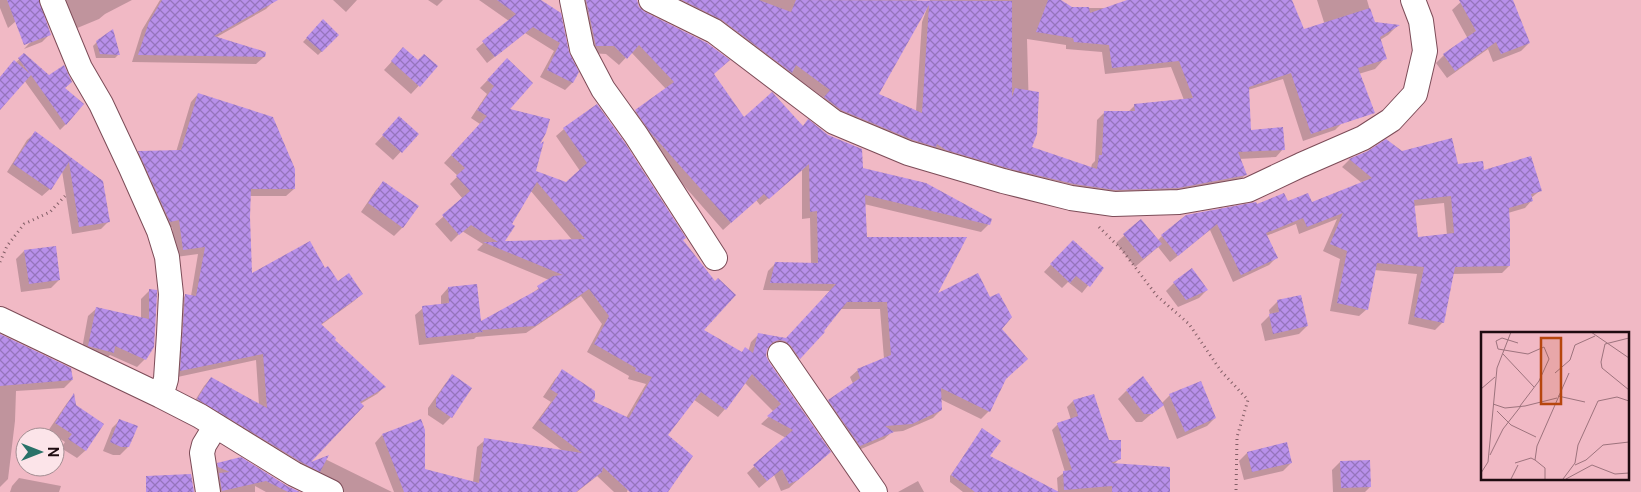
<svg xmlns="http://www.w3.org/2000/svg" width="1641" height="492" font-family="'Public Sans',sans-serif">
	<defs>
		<pattern id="building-cross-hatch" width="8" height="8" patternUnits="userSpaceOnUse" patternTransform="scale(1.25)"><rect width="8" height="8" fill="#b890ea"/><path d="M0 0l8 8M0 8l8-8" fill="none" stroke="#9574bc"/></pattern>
	</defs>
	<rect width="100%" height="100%" fill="#f1b9c5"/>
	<!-- shadow -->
	<path fill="#0003" fill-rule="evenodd" d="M0,0H38L30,9L8,28L0,8Z
		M56,0H132L105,14L99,19L70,31Z
		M160,0H275L266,9L215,38L264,57L256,64L132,62L142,30Z
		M333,0H357L346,12Z
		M428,0H443L437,6Z
		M479,0H538L577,72L572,83L565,90L540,77L554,51L525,33L487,63L476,49L509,21Z
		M575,0H630L713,74L743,118L802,127L808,121L861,169L989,224L981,232L864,204L865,239L935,296L1001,329L1004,379L989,411L981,419L940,399L941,410L933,418L903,431L892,432L884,439L852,453L822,408L829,401L853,384L850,377L858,370L884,359L880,309H840L823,332L792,366L771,347L766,349L765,356L821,459L789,488L781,491L774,475L759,488L747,473L786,438L761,424L774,412L744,382L725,409L718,417L693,399L666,436V492H640L636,464L627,492H614L597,476L577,492H394L375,443L382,435L424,470L473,482L477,447L485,440L563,451L532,428L551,402L543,397L555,379L563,371L591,402L626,418L646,384L628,379L629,376L587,352L602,324L581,296L526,333L476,337L474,339L419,345L415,315L423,308L441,306V296L448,288L480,323L530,295L549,280L477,250L483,244L462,231L451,242L435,224L463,199L450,184L458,176L444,163L480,124L471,118L487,94L480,88L507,60V110L537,148L535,172L566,183L580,171L556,136L564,129L682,241L702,330L741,353L745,349L748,352L751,342L759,334L786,340L830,291L763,290L768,271L776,263L811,264L810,218L802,219V170L760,205L756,200L723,230L643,139L628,119L636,111L666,89L631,52L619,65L606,54L588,53ZM530,190L573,241L502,243L510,225Z
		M660,0H917L915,27L877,94L916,111L922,22L930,0H1058L1072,8H1198L1199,0H1291L1342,123L1335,130L1303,141L1283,79L1248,90L1249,131L1283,149L1276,157L1239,159L1245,175L1238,183L1169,195L1107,197L939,157L818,105L824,98L790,73L784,79ZM1027,39L1066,45V49L1102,52L1105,74L1171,67L1184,100L1135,105L1128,112H1105L1097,120L1095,161L1092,164L1091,168L1030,148Z
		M1317,0H1367L1374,24L1397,26L1388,35L1380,40L1385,58L1375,69L1342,79Z
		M1463,0H1506L1529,43L1521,51L1493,62L1488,49L1447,78L1436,63L1444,55L1468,39L1452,10Z
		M323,21L338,35L318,55L303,42Z
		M39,33L50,34L42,42L24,49Z
		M97,42L119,54L115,58H96L93,46Z
		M24,55L64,89L66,124L60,130L24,80L0,108V77Z
		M396,57L418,62L437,66L411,94L384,70Z
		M198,94L294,189L286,196H250V276L325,270L338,283L361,294L354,301L321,325L333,340L384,387L377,394L360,404L362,406L306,465L323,458L392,492H335L191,407L204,386L211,378L259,405L256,360L173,378L178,303L185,296H191L198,254L176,257L172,227L163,229L131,160L139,152H176L191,102Z
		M392,126L417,134L393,160L375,144Z
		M35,133L102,181L109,221L101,229L72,234L62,171L50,189L42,196L7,172L27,140Z
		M1369,152L1402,153L1458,165L1483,171L1541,190L1531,198L1532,200L1525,208L1508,213L1509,266L1502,273L1452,274L1443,322L1435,330L1408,324L1417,274L1374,270L1367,309L1359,316L1330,311L1340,259L1323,251L1337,219L1299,234L1296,224L1266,236L1276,258L1269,265L1233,282L1210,230L1170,262L1158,247L1135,267L1116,243L1141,220L1157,241L1162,236L1256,206L1287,202L1311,203L1362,183L1342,167L1349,160ZM1444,203L1447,235L1417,238L1413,206Z
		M384,182L417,206L402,228L394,236L361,212L376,190Z
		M1073,241L1102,268L1082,293L1068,282L1062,288L1044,272Z
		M24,251L59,280L51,288L21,292L16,259Z
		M1174,283L1207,290L1199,298L1178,307L1166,291Z
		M149,291H156L145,359L137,367L110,355L105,360L81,354L88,316L97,308L141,318V299Z
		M1278,301L1307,326L1299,334L1265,341L1261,324L1270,315L1269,310Z
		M0,336L72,380L64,388L16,391L15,421L8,479L0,487Z
		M453,376L451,417L443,425L428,415V408L445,384Z
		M1126,391L1162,403L1170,395L1215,418L1207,426L1177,439L1163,404L1142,422H1136L1118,399Z
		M1093,395L1108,441L1120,458L1114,464L1168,492H1058L1057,478L1065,472L1052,430L1058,424L1071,420L1067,407L1073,401Z
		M74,396L86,450L77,458L61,448L65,442L48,431L67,403Z
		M120,420L128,447L120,455H113L103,451L112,428Z
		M983,429L989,457L1052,492H963L950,482V476Z
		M1247,453L1291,463L1283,471L1244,480L1239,461Z
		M241,459L297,492H266L255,486V492H213L210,472L218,464Z
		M1340,462L1370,487L1365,492H1333L1332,470Z
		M19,478L61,486L59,492H10L12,486Z
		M918,481L924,492H898Z"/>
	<!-- building -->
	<path fill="url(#building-cross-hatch)" fill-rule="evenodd" d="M7,0H39L51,35L24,45Z
		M162,0H278L214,36L266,52L265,57L138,55L149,22Z
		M497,0H541L561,13L569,52L579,72L573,83L547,70L560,43L533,27L495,57L482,41L516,14Z
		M586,0H637L639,7L645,12L707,43L730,60L714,74L744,117L772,92L803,126L808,119L828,135L862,149L863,168L926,183L992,219L990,225L865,195L867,237H967L938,293L978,273L990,297L999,293L1012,317L1002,329L1028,359L1006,379L990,412L941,388L942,410L912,424L885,426L894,432L860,446L828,400L860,378L857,369L891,355L887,302H847L824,331L825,332L800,359L791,346L785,341L779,340L773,342L767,349L766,356L769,362L831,452L798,480L789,484L782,469L767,481L753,465L793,430L767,416L781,404L752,374L726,410L701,392L668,435L693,456L668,492H630L603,467L602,472L576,492H404L382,434L421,419L425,430V469L479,483L484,438L582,453L539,420L558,394L550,389L562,369L595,391V398L593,401L629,418L652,377L635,371L636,368L594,344L609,316L589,289L535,326L482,330L483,332L426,338L422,306L449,303L448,287L477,284L481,321L539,289L537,286L553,276L563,275L483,242H498L471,225L459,235L442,215L470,191L456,176L465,168L451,155L487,116L477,110L494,86L487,80L507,58L533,83L510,109L550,119L546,133L540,144L544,141L536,171L566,182L587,163L563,128L597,104L625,143L686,238L683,240L715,281L718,278L736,295L704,330L742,352L745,347L753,353L758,333L786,338L836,284L770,283L775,262L818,263L817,211L810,212L809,164L769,199L764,194L731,223L650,132L635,110L674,82L639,45L627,59L614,46H596ZM537,182L585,239L505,241L515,226L512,224Z
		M682,0H759L791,12L796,0L1012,1V97L1015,88L1039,92L1037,134L1032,147L1097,169L1099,155H1102L1104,111H1135L1134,104L1193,98L1179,61L1112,68L1109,45L1074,42L1073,38L1036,32L1048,0H1061L1072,7H1089L1090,13L1127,0H1292L1304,29L1370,8L1375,22L1400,25L1380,37L1387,59L1358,68L1375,113L1311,134L1291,73L1249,87L1251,130L1283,127L1285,150L1238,152L1247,175L1178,188L1115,190L1074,184L1007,168L946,150L937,144L936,147L913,140L841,110L824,97L830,90L796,65L792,73L722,20ZM929,5L922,113L879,94Z
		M1459,0H1513L1530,43L1501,54L1496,42L1455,71L1443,54L1476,31Z
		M323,19L339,35L322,52L306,38Z
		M113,29L120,55L100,54L96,41Z
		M403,47L418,60L424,54L438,66L420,87L391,61Z
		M24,53L49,75L64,65L72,82L65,88L84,104L66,125L31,75L0,110V77L14,60L30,74L18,58Z
		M198,93L273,117L295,169V189H251L250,217L252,273L310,241L325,268L328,266L338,281L349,273L363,294L321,324L336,338L335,340L386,387L360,402L364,406L311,462L329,455L320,472L301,462L197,399L211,377L267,408L263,354L180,371L185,294L196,296L205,247L183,250L179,220L170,222L138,151L181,150Z
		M399,116L419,134L402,153L382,135Z
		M35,131L103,181L110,222L79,227L69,162L51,190L13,164Z
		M1452,138L1458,164L1483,161L1484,170L1531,156L1542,191L1531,194L1533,201L1509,208L1510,225V266L1455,267L1444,323L1414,317L1424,267L1377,263L1368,310L1337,303L1347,251L1330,244L1343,213L1307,227L1303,218L1266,233L1278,258L1241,275L1217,224L1178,256L1161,235L1186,215L1256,202L1257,204L1284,193L1288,201L1308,193L1312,202L1372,178L1349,159L1368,151L1386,139L1402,151ZM1451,196L1454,233L1418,237L1414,200Z
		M383,181L419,206L403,228L368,203Z
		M1141,219L1162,244L1143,259L1123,234Z
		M1073,240L1104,268L1090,287L1076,276L1070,283L1050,264Z
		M56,246L60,280L29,284L24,250Z
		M1192,268L1208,290L1186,300L1173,282Z
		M149,289L157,290V294L154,347L146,360L115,346L114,353L88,346L96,307L149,319Z
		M1301,295L1308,326L1273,334L1269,314L1279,312L1277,300Z
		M0,334L71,368L73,380L0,386Z
		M452,374L472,388L452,418L436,407V399Z
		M1143,376L1164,405L1152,414H1144L1126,390Z
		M1201,381L1216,418L1185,432L1169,394Z
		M74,393L76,405L104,424L86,451L68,439L72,434L55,423Z
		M1094,394L1109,440H1121V459L1111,463L1170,467V492H1112V486L1064,490L1063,471L1072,470L1057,423L1078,416L1073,400Z
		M119,419L138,426L129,447H121L110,442Z
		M982,428L1001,441L990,456L1059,492H975L951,475Z
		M1287,442L1292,463L1252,472L1247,452Z
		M241,457L287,486L300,492H288L266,481L222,491L219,473L230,472L218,467L217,463Z
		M1370,460L1371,487L1341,488L1340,461Z
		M191,474L194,492H146V476Z"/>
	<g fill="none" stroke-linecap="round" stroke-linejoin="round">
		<!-- minor casing -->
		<g stroke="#7c4c58" stroke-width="26">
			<path id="minor" d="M52,0L80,68L101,104L131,168L159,231L167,257L171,294L169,334L166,379L161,396
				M572,0L582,49L603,89L636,135L715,258
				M651,0L714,31L834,122L908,153L1003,181L1071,198L1114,204L1179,202L1248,190L1301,165L1363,138L1391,120L1415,94L1425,51L1421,21L1413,0
				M0,319L161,396L200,416L294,474L331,492
				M780,354L875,492
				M208,492L202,453L204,445L215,427"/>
		</g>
		<!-- path -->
		<path stroke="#825e66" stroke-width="3" stroke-dasharray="1 4" stroke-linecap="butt" d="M1099,227L1122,250L1157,296L1189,324L1221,371L1248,400L1237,437L1236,492
			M0,262L7,246L24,224L50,212L65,196"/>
		<!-- minor -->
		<use href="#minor" stroke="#fff" stroke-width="24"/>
	</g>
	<!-- overview -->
	<g transform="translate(1481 332)">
		<rect width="148" height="148" fill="#f1b9c5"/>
		<path fill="none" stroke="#9d737d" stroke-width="1" d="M110,0L148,26M148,6L124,12L120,30L121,36L148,58M37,11L21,6L15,9L17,17L47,22L63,15L68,27L58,49L39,74M22,22L53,55M74,41L89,28L94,13L114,4M0,57L14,45M77,64L104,70M12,72L24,76L44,74L76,66M16,79L30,93L55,105M9,123L22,97L40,74M34,131L50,126L54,128M94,133L105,128L122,113L148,110M0,141L7,130L16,36L30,0M30,147L37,133M64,147V136L54,128L56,114L88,41M82,147L94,131L97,113L117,69L136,65L148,69M85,147L111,133L134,142L148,141"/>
		<path fill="#b6460d" fill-opacity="0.15" stroke="#b6460d" stroke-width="2.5" d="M60,6H80V72H60Z"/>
		<rect width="148" height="148" fill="none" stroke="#1e0b10" stroke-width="2.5"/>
	</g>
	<!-- north arrow -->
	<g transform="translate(40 452) rotate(90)"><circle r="24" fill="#fce4e9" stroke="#a38d92"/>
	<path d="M0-4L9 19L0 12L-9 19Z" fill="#2a7269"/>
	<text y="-8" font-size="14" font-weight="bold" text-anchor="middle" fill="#1e0b10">N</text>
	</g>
</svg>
